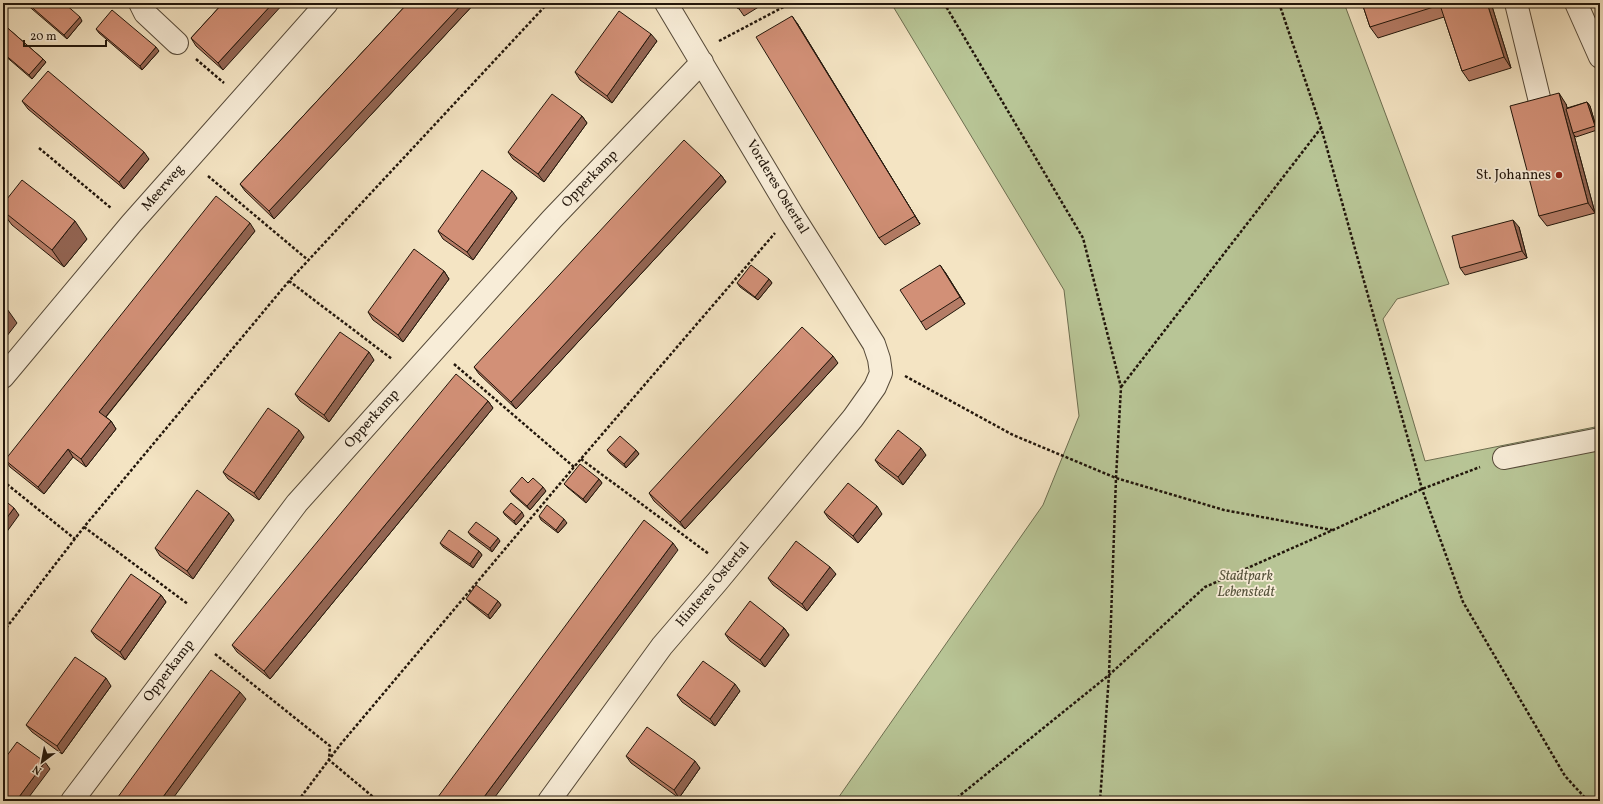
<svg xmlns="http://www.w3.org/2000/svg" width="1603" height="804" font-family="Vollkorn,serif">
	<rect width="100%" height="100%" fill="#f4e4c3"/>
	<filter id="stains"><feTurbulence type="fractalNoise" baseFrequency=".005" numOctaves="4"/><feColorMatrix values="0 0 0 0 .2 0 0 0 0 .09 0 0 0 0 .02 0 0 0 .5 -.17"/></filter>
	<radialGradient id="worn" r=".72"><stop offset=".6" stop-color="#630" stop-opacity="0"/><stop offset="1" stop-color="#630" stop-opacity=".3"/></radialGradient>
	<!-- green -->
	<path fill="#b8c596" stroke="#6d6e50" d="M891,3H1344L1449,284L1397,299L1383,319L1425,461L1600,426V801H836L1043,505L1079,416L1064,290Z"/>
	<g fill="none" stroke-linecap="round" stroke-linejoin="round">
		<!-- minor casing -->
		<g stroke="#564a39" stroke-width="24">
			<path id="minor" d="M140,3L145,13L177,43
				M1516,3L1542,110
				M1576,3L1600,57
				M3,377L131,224L327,3
				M1504,458L1600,439
				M72,801L297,503L552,219L702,62
				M549,801L662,646L717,582L853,418L875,387L881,373L879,359L874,344L792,214L666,3"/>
		</g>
		<!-- path -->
		<path stroke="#22160b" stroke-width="2.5" stroke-dasharray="3 2" stroke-linecap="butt" d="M944,3L1083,238L1121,387L1116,478L1109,675L1100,801
			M1279,3L1321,127L1422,489L1463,602L1565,776L1588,801
			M719,41L791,3
			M196,59L224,83
			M39,148L111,208
			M208,176L308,260
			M289,281L392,359
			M454,364L574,467
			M905,376L1013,435L1116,478L1224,510L1332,530
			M1121,387L1321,128
			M581,459L709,554
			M3,481L75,539
			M84,527L188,604
			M3,632L84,527L289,281L548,3
			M215,654L330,746L329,760L378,801
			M298,801L340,745L574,467L775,233
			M953,801L1109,675L1205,587L1333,530L1422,489L1480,467"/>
		<!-- minor -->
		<use href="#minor" stroke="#f8edd8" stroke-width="22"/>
	</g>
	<!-- wall -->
	<path fill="#b57c66" stroke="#22160b" d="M25,3H64L82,21L67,39Z
		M223,3V70L196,46L191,38Z
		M408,3H475L274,219L245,191L240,184Z
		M735,3H765L744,16Z
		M1362,3H1491L1511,68L1469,81L1462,71L1444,17L1378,38L1370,27Z
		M797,23L920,224L885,245L879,238Z
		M3,24L43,59L46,62L32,79L3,54Z
		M96,29L159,51L142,70L99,33Z
		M657,41L612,103L580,80L575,72Z
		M22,101L149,159L124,189L28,109Z
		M1587,102L1590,106L1597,130L1576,137L1574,135L1595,213L1547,226L1539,216L1566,104L1567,108Z
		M582,116L587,123L544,182L513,159L508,152Z
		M721,175L726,182L516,409L479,374L474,367Z
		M517,198L473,260L443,239L438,231Z
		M3,204L87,239L64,267L12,225L3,213Z
		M1519,227L1527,258L1465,275L1460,268Z
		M255,231L106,417L111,421L116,429L86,467L73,457L44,494L10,467L5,460Z
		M444,271L449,279L403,342L373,320L368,312Z
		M945,272L965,304L926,330L921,322Z
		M769,279L772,283L758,300L740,287L737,283Z
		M374,360L329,422L300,401L295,394Z
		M838,363L685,529L654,501L649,493Z
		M488,401L493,408L270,679L237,652L232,645Z
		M304,437L259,500L228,479L223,472Z
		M607,450H636L639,454L626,468L610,454Z
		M926,455L903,485L880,467L875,460Z
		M599,479L602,483L586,503L567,487L564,484Z
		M528,483L546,491L530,510L513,495L510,491Z
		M503,512L524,516L516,525L505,515Z
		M824,512L882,514L858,543L829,519Z
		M539,516L567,523L558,533L541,520Z
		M234,520L193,579L160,556L155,548Z
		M468,532L500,541L492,552L471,536Z
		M440,543L479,551L482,555L473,568L443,547Z
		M836,574L807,611L773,585L768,578Z
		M161,595L166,602L125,660L96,638L91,631Z
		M466,599L498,601L501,605L490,619L469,602Z
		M784,628L789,635L765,667L730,641L725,634Z
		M111,686L62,754L32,732L26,725Z
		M740,691L715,726L682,702L677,695Z
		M626,756L700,768L679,798L631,763Z"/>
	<!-- shaded-wall -->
	<path fill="#936553" stroke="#22160b" d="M273,3H284L223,70L218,63Z
		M463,3H475L274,219L269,211Z
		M1487,3H1491L1511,68L1504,57Z
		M792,16L797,23L920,224L915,216Z
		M80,17L82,21L67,39L64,35Z
		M651,34L657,41L612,103L607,96Z
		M156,47L159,51L142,70L140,66Z
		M43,59L46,62L32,79L29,75Z
		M1559,93L1566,104L1574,133H1573L1574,135L1595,213L1588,203Z
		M1587,102L1590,106L1597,130L1595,126Z
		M582,116L587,123L544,182L538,174Z
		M144,152L149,159L124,189L119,182Z
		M721,175L726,182L516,409L511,402Z
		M512,191L517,198L473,260L467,252Z
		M1513,220L1519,227L1527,258L1522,251Z
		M75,221L87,239L64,267L52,250Z
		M250,223L255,231L104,419L99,412Z
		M940,265L945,272L965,304L960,297Z
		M444,271L449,279L403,342L398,335Z
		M769,279L772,283L758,300L755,297Z
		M5,306L17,323L3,341V309Z
		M369,352L374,360L329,422L324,415Z
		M833,356L838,363L685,529L680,522Z
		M488,401L493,408L270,679L264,671Z
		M111,421L116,429L86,467L81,459Z
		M299,430L304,437L259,500L254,493Z
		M921,448L926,455L903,485L898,477Z
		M68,449L73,457L44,494L38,487Z
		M636,450L639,454L626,468L624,464Z
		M599,479L602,483L586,503L583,499Z
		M543,487L546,491L530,510L527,506Z
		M877,506L882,514L858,543L853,536Z
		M14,508L19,515L3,537V523Z
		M522,512L524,516L516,525L514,521Z
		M229,513L234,520L193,579L187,571Z
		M564,519L567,523L558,533L556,530Z
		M498,538L500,541L492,552L490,548Z
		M673,543L678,550L492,801H481Z
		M479,551L482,555L473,568L470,564Z
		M830,567L836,574L807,611L802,604Z
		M161,595L166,602L125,660L120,652Z
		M498,601L501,605L490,619L488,615Z
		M784,628L789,635L765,667L760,660Z
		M106,678L111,686L62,754L57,746Z
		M735,684L740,691L715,726L710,719Z
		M240,692L246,699L171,801H160Z
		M695,761L700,768L679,798L674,790Z
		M45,762L50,769L26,801H16Z"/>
	<!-- building -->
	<path fill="#d29077" stroke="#22160b" d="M27,3H64L80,17L64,35Z
		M223,3H273L218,63L191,38Z
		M408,3H463L269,211L240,184Z
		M735,3H748L738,9Z
		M1362,3H1487L1504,57L1462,71L1440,5L1370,27Z
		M112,10L156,47L140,66L96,29Z
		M619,11L651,34L607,96L575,72Z
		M792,16L915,216L879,238L756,37Z
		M3,24L43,59L29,75L3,53Z
		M48,71L144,152L119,182L22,101Z
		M1559,93L1588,203L1539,216L1510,106Z
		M552,94L582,116L538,174L508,152Z
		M1587,102L1595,126L1573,133L1566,109Z
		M684,140L721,175L511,402L474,367Z
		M482,170L512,191L467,252L438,231Z
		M22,180L75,221L52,250L3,211V204Z
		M216,196L250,223L99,412L111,421L81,459L68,449L38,487L5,460Z
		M1513,220L1522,251L1460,268L1452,236Z
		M414,249L444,271L398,335L368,312Z
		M751,265L769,279L755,297L737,283Z
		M940,265L960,297L921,322L900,290Z
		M1600,268V277L1598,269Z
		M3,304L5,306L3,309Z
		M802,327L833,356L680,522L649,493Z
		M340,332L369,352L324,415L295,394Z
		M456,374L488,401L264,671L232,645Z
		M268,408L299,430L254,493L223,472Z
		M898,430L921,448L898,477L875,460Z
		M620,436L636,450L624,464L607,450Z
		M580,464L599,479L583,499L564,484Z
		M522,477L528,483L533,478L543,487L527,506L510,491Z
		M848,483L877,506L853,536L824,512Z
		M197,490L229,513L187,571L155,548Z
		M3,499L14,508L3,523Z
		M511,503L522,512L514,521L503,512Z
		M547,505L564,519L556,530L539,516Z
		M644,520L673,543L481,801H435Z
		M476,522L498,538L490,548L468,532Z
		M449,530L479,551L470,564L440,543Z
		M796,541L830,567L802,604L768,578Z
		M131,574L161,595L120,652L91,631Z
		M476,585L498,601L488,615L466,599Z
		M750,601L784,628L760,660L725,634Z
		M75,657L106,678L57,746L26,725Z
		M703,661L735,684L710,719L677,695Z
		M211,670L240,692L160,801H115Z
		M647,727L695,761L674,790L626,756Z
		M17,742L45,762L16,801H3V761Z
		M599,797L605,801H597Z"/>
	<!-- markers -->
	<circle fill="#8f2418" stroke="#f8edd8" stroke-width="1.5" cx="1559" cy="175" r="4"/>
	<g text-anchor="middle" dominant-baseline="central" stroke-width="3.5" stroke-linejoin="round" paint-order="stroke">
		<!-- poi labels -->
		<g font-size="14" fill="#22160b" stroke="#f8edd8" text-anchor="end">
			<text x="1551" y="175">St. Johannes</text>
		</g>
		<!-- street labels -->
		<g font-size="14" fill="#22160b" stroke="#f8edd8">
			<text transform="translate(590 179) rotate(-46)">Opperkamp</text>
			<text transform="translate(777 187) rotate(59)">Vorderes Ostertal</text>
			<text transform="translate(163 188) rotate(-49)">Meerweg</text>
			<text transform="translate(372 419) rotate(-48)">Opperkamp</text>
			<text transform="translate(713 585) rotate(-50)">Hinteres Ostertal</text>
			<text transform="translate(169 671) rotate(-53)">Opperkamp</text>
		</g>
		<!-- park labels -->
		<g font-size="14" font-style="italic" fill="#56533c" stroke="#f8edd8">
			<text x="1246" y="576">Stadtpark<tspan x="1246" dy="16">Lebenstedt</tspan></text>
		</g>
	</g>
	<!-- margin -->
	<rect width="1603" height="804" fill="none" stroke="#f4e4c3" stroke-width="16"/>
	<rect x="4" y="4" width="1595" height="796" fill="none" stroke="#22160b" stroke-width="2"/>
	<rect x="8" y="8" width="1587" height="788" fill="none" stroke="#22160b"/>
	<!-- north arrow -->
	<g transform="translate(42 762) rotate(212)" stroke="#f8edd8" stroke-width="3" paint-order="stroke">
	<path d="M0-3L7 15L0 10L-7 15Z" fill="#22160b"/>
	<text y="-6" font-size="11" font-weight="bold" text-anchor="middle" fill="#22160b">N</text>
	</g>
	<!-- scale -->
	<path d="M24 40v6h82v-6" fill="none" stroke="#22160b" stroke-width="2"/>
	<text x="30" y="40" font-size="12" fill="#22160b" stroke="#f8edd8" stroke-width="3" paint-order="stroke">20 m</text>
	<rect width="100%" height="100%" filter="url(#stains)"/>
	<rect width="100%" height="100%" fill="url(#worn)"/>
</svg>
